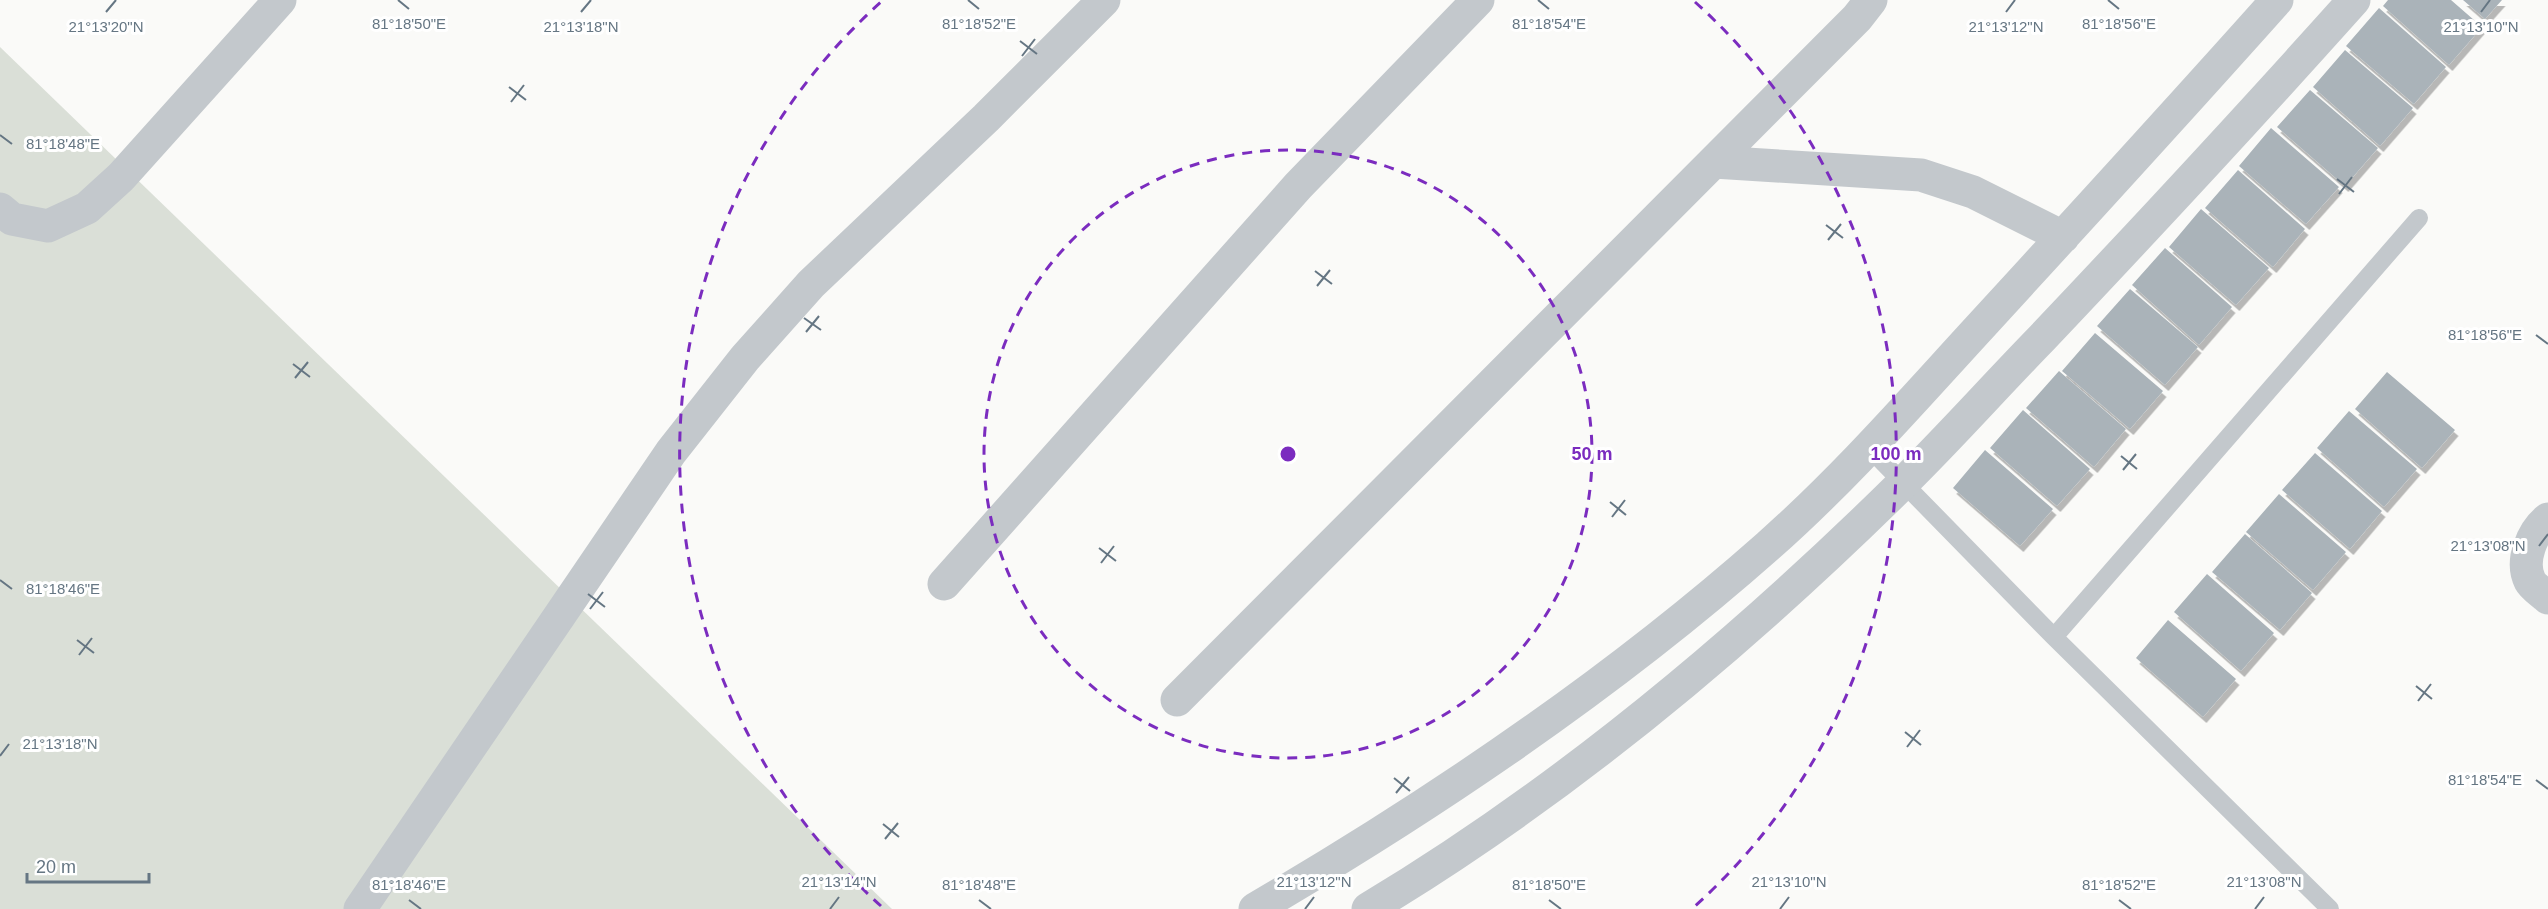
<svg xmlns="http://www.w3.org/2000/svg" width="2548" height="909" font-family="Arial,sans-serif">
	<defs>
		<filter id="shadow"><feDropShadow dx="3.5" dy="6" stdDeviation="0" flood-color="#0004"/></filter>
	</defs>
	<rect width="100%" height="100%" fill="#fafaf8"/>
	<!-- green -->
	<path fill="#dadfd7" d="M0,47L892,909H0Z"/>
	<!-- building -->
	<path fill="#aab3b9" filter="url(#shadow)" d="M2388,0H2451L2482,27L2449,65L2383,6Z
		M2463,0H2502L2485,19Z
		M2379,8L2446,67L2414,104L2346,46Z
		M2345,50L2413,108L2380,146L2313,87Z
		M2310,90L2378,148L2345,186L2277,127Z
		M2271,128L2339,187L2306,224L2239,166Z
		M2238,170L2305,229L2273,267L2205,208Z
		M2201,209L2269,268L2236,305L2169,247Z
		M2165,248L2232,307L2199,345L2132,285Z
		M2130,289L2198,347L2165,385L2097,326Z
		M2095,333L2163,391L2130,429L2062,371Z
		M2059,371L2126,429L2094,467L2026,408Z
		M2387,372L2455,430L2422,468L2355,409Z
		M2023,410L2090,469L2057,506L1990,448Z
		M2349,411L2417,469L2384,507L2317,448Z
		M1985,450L2053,509L2020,546L1953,488Z
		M2315,453L2382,511L2350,549L2282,490Z
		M2279,494L2346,552L2313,590L2246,532Z
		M2245,534L2312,593L2280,630L2212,572Z
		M2207,574L2274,633L2241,671L2174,612Z
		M2168,620L2236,679L2203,717L2136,658Z"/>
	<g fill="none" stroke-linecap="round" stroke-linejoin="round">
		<!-- service -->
		<path stroke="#c3c8cc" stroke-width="18" d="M1869,448L2054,637L2330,909
			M2054,637L2419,218"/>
		<!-- minor -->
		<path stroke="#c3c8cc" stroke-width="33" d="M1714,162L1921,175L1973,192L2063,237
			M0,209L12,219L48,226L87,208L121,177L280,0
			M2548,519C2532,532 2520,561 2530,581C2533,587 2543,593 2548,598
			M944,584L1298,186L1478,0
			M1177,700L1857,18L1871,0
			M360,909L671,452L745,358L811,284L986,118L1104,0
			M1255,909C1436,803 1611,685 1768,546C1844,479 1911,402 1979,328C2079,219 2179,110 2277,0
			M1368,909C1563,792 1740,644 1902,484C1950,437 1995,386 2042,338C2148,226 2252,114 2354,0"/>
	</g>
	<!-- ticks -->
	<path fill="none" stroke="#657683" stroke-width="2" d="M398,0L409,9M968,0L979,9M1538,0L1549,9M2108,0L2119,9M106,12L116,0M581,12L591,0M2006,12L2015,0M2481,12L2490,0M1020,41L1037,54M1022,56L1035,39M509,87L526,100M511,102L524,85M0,135L12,144M2337,179L2354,192M2339,194L2352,177M1826,225L1843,238M1828,240L1841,224M1315,271L1332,284M1317,286L1330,270M804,318L821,330M806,332L819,316M2536,335L2548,344M293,364L310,377M295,378L308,362M2121,456L2137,469M2123,470L2136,454M1610,502L1626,515M1612,517L1625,500M2539,546L2548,534M1099,548L1116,561M1101,563L1114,546M0,580L12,589M588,594L605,607M590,609L603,592M77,640L94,653M79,655L92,638M2416,686L2432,699M2418,701L2431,684M1905,732L1921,745M1907,747L1920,730M0,756L9,744M1394,778L1410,791M2536,780L2548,789M1396,793L1409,777M883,824L899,837M885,839L898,823M409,900L421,909M979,900L991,909M1549,900L1561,909M2119,900L2131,909M830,909L839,897M1305,909L1314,897M1780,909L1789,897M2255,909L2264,897"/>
	<!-- distance rings -->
	<g fill="none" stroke="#7b2cbf" stroke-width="3" stroke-dasharray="10 8">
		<circle cx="1288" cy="454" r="304"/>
		<path d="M881 906A608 608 0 0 1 881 2M1695 2A608 608 0 0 1 1695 906"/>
	</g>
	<g font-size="15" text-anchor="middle" fill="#657683" stroke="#fff" stroke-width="6" stroke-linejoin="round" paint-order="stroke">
		<text x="409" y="29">81°18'50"E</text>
		<text x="979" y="29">81°18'52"E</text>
		<text x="2119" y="29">81°18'56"E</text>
		<text x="1549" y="29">81°18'54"E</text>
		<text x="106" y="32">21°13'20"N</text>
		<text x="581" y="32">21°13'18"N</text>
		<text x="2006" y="32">21°13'12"N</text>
		<text x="2481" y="32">21°13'10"N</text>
		<text x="63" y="149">81°18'48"E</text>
		<text x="2485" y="340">81°18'56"E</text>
		<text x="2488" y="551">21°13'08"N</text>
		<text x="63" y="594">81°18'46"E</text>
		<text x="60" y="749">21°13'18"N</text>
		<text x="2485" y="785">81°18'54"E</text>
		<text x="839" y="887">21°13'14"N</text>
		<text x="1314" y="887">21°13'12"N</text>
		<text x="1789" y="887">21°13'10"N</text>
		<text x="2264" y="887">21°13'08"N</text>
		<text x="409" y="890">81°18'46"E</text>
		<text x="979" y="890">81°18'48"E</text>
		<text x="1549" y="890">81°18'50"E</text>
		<text x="2119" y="890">81°18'52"E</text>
	</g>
	<circle cx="1288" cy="454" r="9" fill="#7b2cbf" stroke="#fff" stroke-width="3"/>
	<g font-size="18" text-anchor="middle" font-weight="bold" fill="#7b2cbf" stroke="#fff" stroke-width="6" stroke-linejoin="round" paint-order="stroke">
		<text x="1592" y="460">50 m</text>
		<text x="1896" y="460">100 m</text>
	</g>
	<!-- scale -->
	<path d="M27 873v9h122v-9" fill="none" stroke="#657683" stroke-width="3"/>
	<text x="36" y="873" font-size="18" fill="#657683" stroke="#ffffff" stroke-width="4.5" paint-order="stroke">20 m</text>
</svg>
